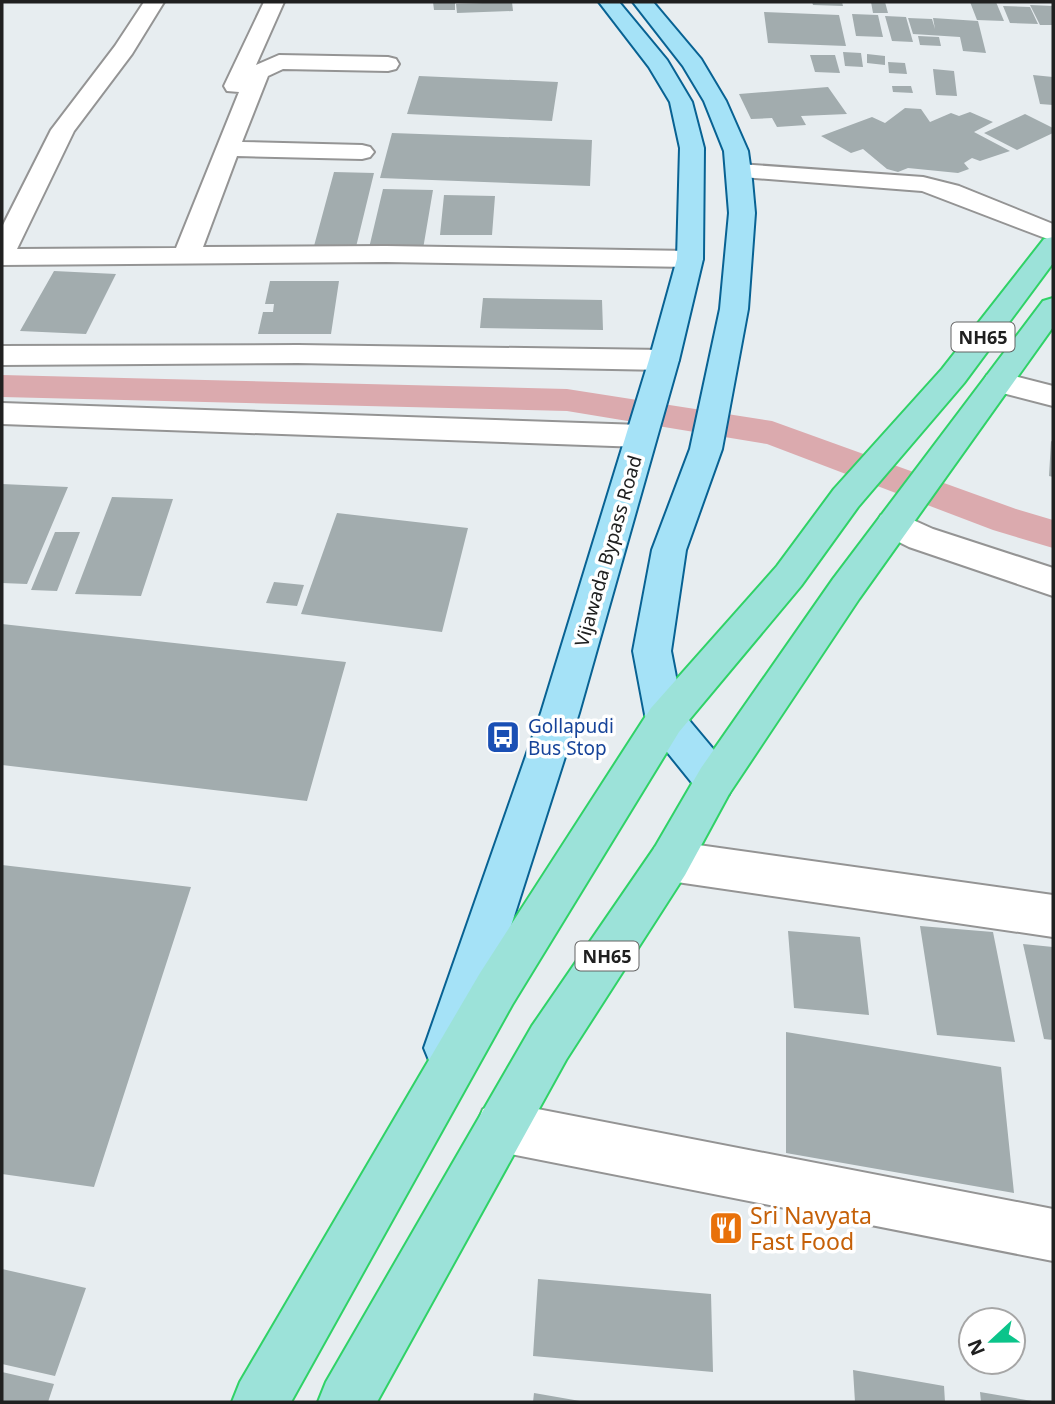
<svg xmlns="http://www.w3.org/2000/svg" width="1055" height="1404" font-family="'Noto Sans',sans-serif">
	<rect width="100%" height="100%" fill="#e7edf0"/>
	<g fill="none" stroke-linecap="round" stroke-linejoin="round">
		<!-- canal -->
		<path fill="#dbaaae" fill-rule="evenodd" d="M2,375L567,389L772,421L1016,509L1053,520V548L993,530L767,444L567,411L2,397Z"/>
	</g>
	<!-- building -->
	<path fill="#a2acae" d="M433,2H455V10H434Z
		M512,2L513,11L457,13L456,4Z
		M812,2H842L843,6L813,5Z
		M871,2H885L888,13H873Z
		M970,2H996L1004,21L977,20Z
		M1030,5L1053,6V25H1040Z
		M1003,6L1030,7L1038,24L1010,23Z
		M764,12L839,15L846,46L768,43Z
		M852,14L878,15L883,37L856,36Z
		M885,16L906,17L913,42L892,41Z
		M908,18L932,19L935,29L933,18L978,21L986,53L963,51L960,37L913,34Z
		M918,36L939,37L941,46L920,45Z
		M843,52L861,53L863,67L845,66Z
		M867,54L885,56V65L867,63Z
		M810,55H835L840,73L815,72Z
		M888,62L905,63L907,74L889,73Z
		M933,69L954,71L957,96L936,95Z
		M1033,75L1053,77V105L1040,104Z
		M419,76L558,82L552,121L407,114Z
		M892,86H911L913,93L893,92Z
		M828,87L847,114L801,116L806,125L777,127L772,118L751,119L739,94Z
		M905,108L921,109L930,122L951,113L959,116L970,112L993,122L974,132L1010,151L980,161L972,158L964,163L969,169L958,173L908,168L898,172L887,169L863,149L851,153L821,136L872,117L885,123Z
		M1025,114L1053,128V133L1017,150L984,133Z
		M392,133L592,140L590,186L380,178Z
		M334,172L374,173L356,247L314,246Z
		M383,189L433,190L423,249L369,248Z
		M444,195L495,196L492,235H440Z
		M54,271L116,274L86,334L20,331Z
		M270,281H339L331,334H258L263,312H273L274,304H265Z
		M483,298L602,300L603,330L480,328Z
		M1051,441L1053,442V477L1049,476Z
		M2,484L68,487L27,584L2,583Z
		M112,497L173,499L141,596L75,594Z
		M337,513L468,528L442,632L301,614Z
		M55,532H80L57,591L31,590Z
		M274,582L304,585L297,606L266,603Z
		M2,624L346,662L307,801L2,765Z
		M2,865L191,887L94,1187L2,1174Z
		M920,926L993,932L1015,1042L937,1035Z
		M788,931L860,937L869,1015L794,1008Z
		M1023,944L1053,947V1040L1044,1039Z
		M786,1032L1001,1067L1014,1193L786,1153Z
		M2,1269L86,1288L55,1376L2,1364Z
		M538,1279L711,1294L713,1372L533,1356Z
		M853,1370L944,1386L945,1402H855Z
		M2,1372L54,1384L48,1402H2Z
		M980,1392L1032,1401V1402H981Z
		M534,1393L580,1401V1402H533Z"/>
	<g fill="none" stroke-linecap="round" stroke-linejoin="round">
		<!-- minor casing -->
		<g stroke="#949494" stroke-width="4">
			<path id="minor" d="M144,2H164L132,54L74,131L17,249L176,248L239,92L227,91L224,86L264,2H284L256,65L279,55L388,57L396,59L399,64L396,69L388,71L283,69L268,76L242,142L362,145L370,147L374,152L370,157L362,159L237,156L203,247L386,246L690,251L699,253L703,259L699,265L690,267L386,262L2,265V227L51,130L115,46Z
				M739,164L923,177L959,186L1053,224V241L922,191L730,176L727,171L730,166Z
				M298,345L664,350L674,353L679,360L674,367L664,370L298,363L2,365V346Z
				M998,372L1053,386V406L987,389L983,382L987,375Z
				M893,511L933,529L1053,568V596L909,547L881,533L876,524L881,515Z
				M670,841L1053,895V937L670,881L655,875L649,861L655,847Z
				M501,1102L1053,1209V1261L501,1152L483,1145L476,1127L483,1109Z"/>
		</g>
		<!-- tertiary casing -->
		<g stroke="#949494" stroke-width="4">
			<path id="tertiary" d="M2,403L641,425L652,428L657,436L652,444L641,447L2,424Z"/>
		</g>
		<!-- primary casing -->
		<g stroke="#086293" stroke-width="4">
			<path id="primary" d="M599,2H619L667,60L692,102L704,148L703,259L679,360L579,713L472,1048L465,1065L448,1072L431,1065L424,1048L541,713L649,360L677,259L680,148L670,102L649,67Z
				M633,2H653L701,59L726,101L748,151L752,180L755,213L748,309L722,449L686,550L671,651L683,713L729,768L735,781L729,794L715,799L701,794L651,732L646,720L633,651L652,550L690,449L720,309L729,213L724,151L704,101L683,66Z"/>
		</g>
		<!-- trunk casing -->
		<g stroke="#30d267" stroke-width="4">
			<path id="trunk" d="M1053,237V263L964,383L858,507L801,586L679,732L512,1005L291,1402H232L240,1382L480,973L651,708L777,566L834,489L942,369L1044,239Z
				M1053,298V327L859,599L729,794L685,875L566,1060L377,1402H318L326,1382L532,1026L655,847L701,768L833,579L1043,301Z"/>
		</g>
		<!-- minor -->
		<use href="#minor" fill="#fff" fill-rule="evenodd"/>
		<!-- tertiary -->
		<use href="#tertiary" fill="#fff" fill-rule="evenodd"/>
		<!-- primary -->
		<use href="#primary" fill="#a5e2f7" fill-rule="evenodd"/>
		<!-- trunk -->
		<use href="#trunk" fill="#9ce2d9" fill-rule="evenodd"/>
	</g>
	<!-- icons -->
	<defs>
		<g id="bus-square" transform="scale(1.75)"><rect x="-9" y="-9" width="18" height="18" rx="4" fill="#1a4fb4" stroke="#fff"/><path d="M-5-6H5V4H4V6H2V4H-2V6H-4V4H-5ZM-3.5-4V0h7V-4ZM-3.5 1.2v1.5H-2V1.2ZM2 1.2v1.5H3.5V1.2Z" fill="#fff"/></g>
		<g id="restaurant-square" transform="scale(1.75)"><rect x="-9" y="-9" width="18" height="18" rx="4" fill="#e8710a" stroke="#fff"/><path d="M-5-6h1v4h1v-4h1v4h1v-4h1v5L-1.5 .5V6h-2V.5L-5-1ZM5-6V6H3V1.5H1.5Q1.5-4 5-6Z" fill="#fff"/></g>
	</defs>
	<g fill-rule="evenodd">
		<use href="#bus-square" x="503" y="737"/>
		<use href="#restaurant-square" x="726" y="1228"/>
	</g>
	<g text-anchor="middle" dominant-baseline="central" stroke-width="7" stroke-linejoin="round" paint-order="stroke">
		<!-- shield labels -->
		<g fill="#fff" stroke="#636363" stroke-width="2">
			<rect x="951.5" y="322.5" width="63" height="29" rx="5"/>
			<rect x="575.5" y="941.5" width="63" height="29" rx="5"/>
		</g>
		<g font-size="18" font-weight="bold" fill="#202020">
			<text x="983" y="337">NH65</text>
			<text x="607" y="956">NH65</text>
		</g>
		<!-- street labels -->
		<g font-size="19" fill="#202020" stroke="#fff">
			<text transform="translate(608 551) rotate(-74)">Vijawada Bypass Road</text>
		</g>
		<!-- transit labels -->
		<g font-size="19" fill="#164399" stroke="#fff" text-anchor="start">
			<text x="528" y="726">Gollapudi<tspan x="528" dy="22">Bus Stop</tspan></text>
		</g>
		<!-- near-food labels -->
		<g font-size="23" fill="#c56008" stroke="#fff" text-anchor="start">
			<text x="750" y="1215">Sri Navyata<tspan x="750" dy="26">Fast Food</tspan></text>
		</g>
	</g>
	<!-- border -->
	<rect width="1055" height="1404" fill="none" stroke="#202020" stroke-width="7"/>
	<!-- north arrow -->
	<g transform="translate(992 1341) rotate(248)"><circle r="33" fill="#ffffff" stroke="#a6a6a6" stroke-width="2"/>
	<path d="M0-5L12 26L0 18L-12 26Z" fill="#0bc48a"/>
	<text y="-10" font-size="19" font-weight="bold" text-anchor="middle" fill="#202020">N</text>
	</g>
</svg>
